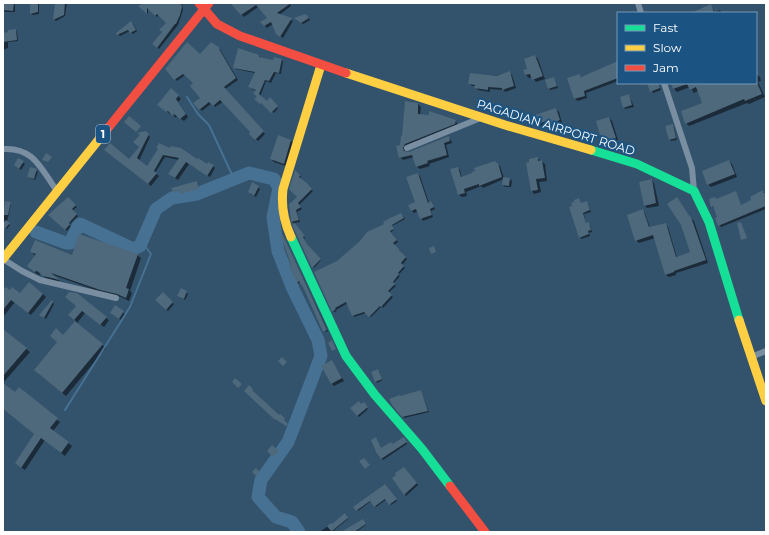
<svg xmlns="http://www.w3.org/2000/svg" width="769" height="535" font-family="Montserrat,sans-serif">
	<rect width="100%" height="100%" fill="#33526b"/>
	<!-- shadow -->
	<path fill="#0007" d="M4,3H20H15V12H5L3,10Z
		M31,3H39V14L33,15L31,14Z
		M56,3H67L65,16L56,21L54,19Z
		M140,3H182L183,10L178,25L159,49L153,44L163,33L168,23L159,14L157,17L148,8V14L140,6L142,5Z
		M232,3H289L291,6L279,15L293,21L283,38L280,36L273,24L267,28L265,26L268,18L258,7L244,17Z
		M710,6L715,12L720,10L722,13H696Z
		M308,17L310,20L303,24L295,18Z
		M133,24L137,31L133,34L130,31L120,36L118,34Z
		M16,30L17,32L18,41L8,42V48L3,50V34Z
		M219,48L238,80L225,89L265,134L258,141L250,134L252,132L223,102L215,107L212,103L202,111L200,109L201,98L194,83L185,75L177,81L167,69Z
		M259,55L260,58L274,61L281,60L283,61L281,74L276,73L271,83L266,81L260,97L267,102L270,99L278,108L274,113L256,99L258,97L256,91L249,87L255,73L236,69L234,67Z
		M535,56L538,59L545,79L536,82L532,77L529,78L526,75L524,71L528,69Z
		M618,63V81L586,93L587,98L578,101L575,99L569,78L580,75L582,77Z
		M509,72L512,75L516,88L505,92L504,90L490,89V92L478,90L476,86H472L469,83Z
		M756,74L760,77L761,81L758,82L765,97L749,104L747,103L689,126L686,123L704,104L698,91L694,93L690,87L677,92L674,89L672,83H756Z
		M554,78L558,88L550,90L549,89Z
		M648,83H658L661,90L653,93Z
		M171,89L181,99L178,102L188,117L184,121L177,116L176,118L171,113L170,114L161,107Z
		M629,95L634,107L625,109L624,107Z
		M418,104L421,107L420,115L455,121L458,124L457,126L408,146L405,150L406,153H408L448,137L451,140L452,143L446,145L449,157L429,164L430,166L420,169L417,167L414,157L403,160L400,157L401,146Z
		M556,109L559,112L562,123L554,126L551,123L541,126L538,124Z
		M609,118L612,121L618,140L606,144L603,141Z
		M672,126L674,127L677,140L671,141L669,139Z
		M146,132L150,137L139,161L148,167L159,149L207,166H213L215,168L210,177L189,164L178,180L172,176L179,160L165,157L155,173L159,176L151,186L108,152L129,160L140,147Z
		M279,137L291,141L294,143L286,166L274,162L271,159Z
		M537,158L545,164L547,181L539,182L541,192L534,194L532,191Z
		M19,159L25,164L21,170L17,167Z
		M729,161L732,164L737,177L711,187L708,184Z
		M497,164L500,166L504,178L510,179L512,181L511,187H505L503,185L504,179L483,188L481,186L466,192L467,196L462,197L459,195L451,170L457,168L460,170L462,178Z
		M36,170L38,172L35,180L30,178L28,177Z
		M296,172L301,177L300,179L313,191L299,205L302,209L297,212L300,222L294,223L292,222L290,204L299,197Z
		M418,174L420,176L429,203H431L435,209L431,211L433,217L423,221L418,211L414,213L412,211L416,203Z
		M652,180L654,183L659,206L647,208L644,205Z
		M197,182L200,190L183,195L181,191L176,194L172,188Z
		M253,184L260,189L256,197L250,194Z
		M763,191L766,193V209L721,227L719,225V218L715,208L712,206L716,200L735,193L741,206L753,201Z
		M68,198L77,207L72,211L78,216L69,225L71,226L67,231L49,215Z
		M579,199L581,204L586,202L588,204L591,212L584,214L586,224L588,223L590,225L592,232L589,233L590,236L581,239L580,237Z
		M10,203L11,204L7,222L10,225L7,229L3,227V210Z
		M643,211L645,213L650,228L665,224L668,227L677,258L691,253V218L694,221L708,263L676,273V275L669,277L666,275L655,238L639,243L636,240Z
		M403,216L405,219L392,226L394,230L391,232L398,242L394,245L407,259L402,265L405,268L398,275L400,276L393,284L396,286L388,293L393,297L383,308L382,306L371,317L366,313L354,317L348,303L336,310L337,311L334,312L333,311L338,262Z
		M293,225H295L305,237L304,239L308,246L321,260L314,268Z
		M283,236L328,331L325,332L305,289L300,282L298,284L297,283L291,267L292,266Z
		M31,252L73,257L137,255L141,258L130,291L132,293L129,301L121,297L104,293L53,275L61,282L47,279L41,274L39,275L31,270L36,256Z
		M182,290L188,294L185,300L179,296Z
		M3,291H10L20,294H43L46,297L31,315L15,302L3,317Z
		M163,294L174,304L168,311L157,300Z
		M52,302L54,304L46,319L41,315Z
		M77,306L106,318L109,320L104,327L85,313L77,323L106,348L66,396L39,374L64,336L76,321L72,317Z
		M115,307L125,314L121,320L113,315Z
		M3,330L30,352L3,383Z
		M332,361L344,381L334,386L332,384Z
		M379,371L382,380L377,383L372,372Z
		M3,385L60,422L53,431L72,446L65,456L45,440L25,470L19,466L35,434L3,409Z
		M421,391L429,412L404,418L393,404L400,397Z
		M364,404L368,409L359,417L352,408Z
		M405,440L407,444L383,460L377,451Z
		M404,468L418,485L406,496L405,494Z
		M384,485L397,501L391,505L387,499L376,507L371,501L358,511L355,507Z
		M345,515L348,519L332,532H322L321,531L331,524L332,526Z
		M364,521L366,525L356,532H343Z"/>
	<g fill="none" stroke-linecap="round" stroke-linejoin="round">
		<!-- stream -->
		<path stroke="#477192" stroke-width="2" d="M187,97L198,114L209,125L234,179
			M65,410L130,307L151,254L142,242"/>
		<!-- river -->
		<path stroke="#477192" stroke-width="13" d="M36,232L66,243H70L78,226L80,224L133,249L140,246L156,209L172,198L197,194L249,173L274,179L279,188L273,217L278,251L293,289L318,340L321,356L288,442L261,480L258,497L276,517L292,522L299,532"/>
	</g>
	<!-- building -->
	<path fill="#4e687c" d="M3,3H14L13,11L3,10Z
		M30,3H38V12L30,14Z
		M55,3H65L64,15L53,20Z
		M141,3H181L182,7L180,15L176,24H175L157,48L152,44L162,32L159,30L166,23L157,14L155,16L147,8V14L138,6L142,4Z
		M230,3H291L277,13L292,18L280,37L276,34L271,22L264,26L260,22L267,18L256,5L241,15Z
		M711,4L714,13H691Z
		M306,14L309,18L301,23L294,18Z
		M131,21L136,30L130,33L128,30L117,35L116,33Z
		M16,29L17,40L3,42V33L8,32V30Z
		M187,42L200,54L211,42L220,48L219,49L236,78L224,87L264,131L255,140L249,134L250,132L220,100L213,106L209,102L199,110L193,103L200,98L190,86L193,83L183,74L174,80L165,69Z
		M238,48L259,55V57L273,60L274,57L282,59L279,73L274,72L269,81L265,80L259,94L267,101L270,97L278,106L271,113L261,103L260,104L254,99L257,97L253,93L256,90L248,87L255,72L233,68Z
		M535,55L543,76L532,80L530,74L525,75L523,70L527,69L524,59Z
		M618,61V78L584,91L585,96L574,99L567,78L580,74L581,77Z
		M510,71L514,86L502,90V88L488,87V90L474,88L475,85L468,84L470,73L496,76Z
		M554,77L557,86L548,89L545,80Z
		M647,83H658L660,88L650,92Z
		M671,83H757L762,94L745,101L744,99L685,124L681,111L702,103L696,87L690,90L687,84L673,89Z
		M171,88L179,95L176,99L186,114L180,119L174,114L173,116L168,111L166,112L157,105Z
		M629,94L632,105L623,108L620,97Z
		M405,101L418,103V114L429,115V111L456,120L455,124L405,144L403,148L404,151L409,152L449,136L450,141L444,143L447,155L427,161L428,163L416,167L412,155L399,158L396,146L400,145L401,136H402Z
		M556,108L560,120L551,124L549,120L538,124L535,115Z
		M129,116L141,126L136,132L124,122Z
		M609,117L616,138L602,142L596,121Z
		M673,124L676,138L669,140L665,126Z
		M146,131L149,134L137,158L147,166L158,149L156,148L159,143L170,148L171,146L181,148L197,159L198,158L207,164L208,162L214,165L207,176L186,162L175,178L168,174L179,158L163,155L154,171L157,173L148,184L104,150L110,143L129,159L139,147L133,142L140,135L137,133Z
		M278,135L291,140L284,164L270,159Z
		M46,153L52,157L48,162L42,160Z
		M538,157V161L542,160L545,178L536,179L538,190L531,191L526,163L529,162V159Z
		M18,158L24,161L19,169L14,165Z
		M729,160L735,174L707,185L702,171Z
		M495,161L496,163H498L502,177L479,186V184L464,189L465,193L458,195L450,169L458,167L461,177L472,173V172L475,171L474,168Z
		M30,167L37,169L34,179L27,177Z
		M295,170L300,175L299,177L307,183L312,189L298,203L301,207L296,210L299,220L291,222L289,204L297,197L289,189Z
		M418,173L428,203L431,201L434,207L430,209L432,215L420,219L416,209L411,211L408,205L415,202L406,177Z
		M503,177L510,178L509,186L502,185Z
		M652,179L656,203L644,206L639,182Z
		M197,181L199,189L180,194L179,190L174,193L171,188Z
		M252,182L259,186L254,196L248,192Z
		M763,190L764,193L766,192V206L718,226L715,218L717,217L713,206L711,207L709,199L715,197L716,199L736,191L741,205L751,200L750,197Z
		M68,197L76,205L72,209L77,214L69,223L70,224L65,230L48,215Z
		M677,197L690,217H691L706,260L674,271V272L665,275L653,235L635,241L627,215L643,209L649,227L666,223L676,257L690,252L681,225L667,204Z
		M579,198L581,203L587,201L590,210L583,213L586,223L589,222L591,230L588,231L589,234L579,238L569,207L572,206L571,203L574,202V200Z
		M5,201L11,202L8,215H3Z
		M401,213L404,218L392,225L394,229L390,231L397,240L393,243L399,249V250L406,257L401,263L404,266L398,273L399,274L393,282L395,284L388,291L392,295L381,307L380,306L369,317L364,312L352,316L346,302L335,308L336,309L332,312L314,272L337,261L360,241L367,232L384,224L383,222L390,218Z
		M6,220L10,223L3,231V223Z
		M741,222L747,238L741,240L737,223Z
		M295,223L305,236L303,237L307,244L321,259L312,268L292,225Z
		M79,234L138,254L126,288L129,289L126,298L117,294L100,290L51,273L60,280L43,276L37,271L34,272L27,266L36,254L30,252L35,240L72,255Z
		M283,235L327,330L323,332L304,289L299,281L297,283L289,266L291,265L281,236Z
		M434,246L436,252L431,254L429,248Z
		M29,282L43,294L28,313L11,300L3,310V290L6,287L10,290L12,287L20,293Z
		M181,288L187,291L184,299L177,296Z
		M69,292L77,293L107,317L100,325L82,311L74,320L68,315L76,306L65,297Z
		M163,292L173,302L166,310L155,300Z
		M52,300L53,302L44,318L39,315Z
		M115,305L124,311L119,319L110,313Z
		M75,321L103,344L62,393L34,370L57,342L50,336L56,328L63,335Z
		M3,329L27,348L3,376Z
		M332,340L336,349L332,351L328,343Z
		M282,357L287,362L283,366L278,361Z
		M332,360L342,378L331,384L321,366Z
		M378,369L382,379L375,382L371,372Z
		M235,378L242,384L238,388L232,382Z
		M3,383L15,392L19,387L58,418L50,428L69,442L61,453L41,438L21,468L15,463L34,434L3,409Z
		M249,385L253,389L252,390L279,415L280,414L285,418L284,420L288,424L286,426L275,419V420L244,391Z
		M421,390L428,411L402,417L392,405L389,399L400,395V396Z
		M359,401L361,404L364,402L368,407L357,416L350,408Z
		M376,437L381,448L391,442L392,444L394,443L404,437L407,442L381,459L376,452L371,440Z
		M272,445L279,451L273,457L267,451Z
		M364,458L370,465L365,469L359,461Z
		M404,467L417,483L404,495L392,478L396,475L395,473Z
		M256,468L260,472L256,476L252,472Z
		M385,484L397,499L389,505L385,499L374,507L370,501L356,511L353,507Z
		M345,513L348,518L332,531L330,530L327,526L331,523L332,524Z
		M363,519L366,524L354,532H341Z"/>
	<g fill="none" stroke-linecap="round" stroke-linejoin="round">
		<!-- street -->
		<path stroke="#798ea1" stroke-width="6" d="M638,3L641,13
			M664,83L692,168L694,191
			M407,148L483,117
			M3,149C34,147 41,169 57,191
			M3,259L22,271L40,280L116,298
			M751,357L766,351"/>
		<!-- fast -->
		<path stroke="#16e098" stroke-width="9" d="M591,150L637,164L694,191L709,222L739,320
			M291,237L346,356L375,395L422,449L450,486"/>
		<!-- slow -->
		<path stroke="#ffcf43" stroke-width="9" d="M346,73L505,125L591,150
			M291,237C284,222 281,206 283,189L321,65
			M3,259L100,138
			M739,320L766,401"/>
		<!-- jam -->
		<path stroke="#f24e42" stroke-width="9" d="M199,3L217,24L240,36L346,73
			M100,138L209,3
			M450,486L485,532"/>
	</g>
	<g text-anchor="middle" dominant-baseline="central" stroke-width="4" stroke-linejoin="round" paint-order="stroke">
		<!-- shield labels -->
		<rect fill="#1b5483" stroke="#bbccda" stroke-width="1" x="96" y="125" width="14" height="18" rx="3"/>
		<g font-size="11" font-weight="bold" fill="#fff">
			<text x="103" y="134">1</text>
		</g>
		<!-- street labels -->
		<g font-size="12" fill="#fff" stroke="#1b5483">
			<text transform="translate(556 127) rotate(17)">PAGADIAN AIRPORT ROAD</text>
		</g>
	</g>
	<!-- border -->
	<rect width="769" height="535" fill="none" stroke="#ffffff" stroke-width="8"/>
	<!-- legend -->
	<rect x="617" y="12" width="140" height="72" fill="#1b5483" stroke="#7698b5"/>
	<rect x="625" y="25" width="20" height="6" fill="#16e098" stroke="#7698b5"/>
	<text x="653" y="32" font-size="12" fill="#ffffff">Fast</text>
	<rect x="625" y="45" width="20" height="6" fill="#ffcf43" stroke="#7698b5"/>
	<text x="653" y="52" font-size="12" fill="#ffffff">Slow</text>
	<rect x="625" y="65" width="20" height="6" fill="#f24e42" stroke="#7698b5"/>
	<text x="653" y="72" font-size="12" fill="#ffffff">Jam</text>
</svg>
